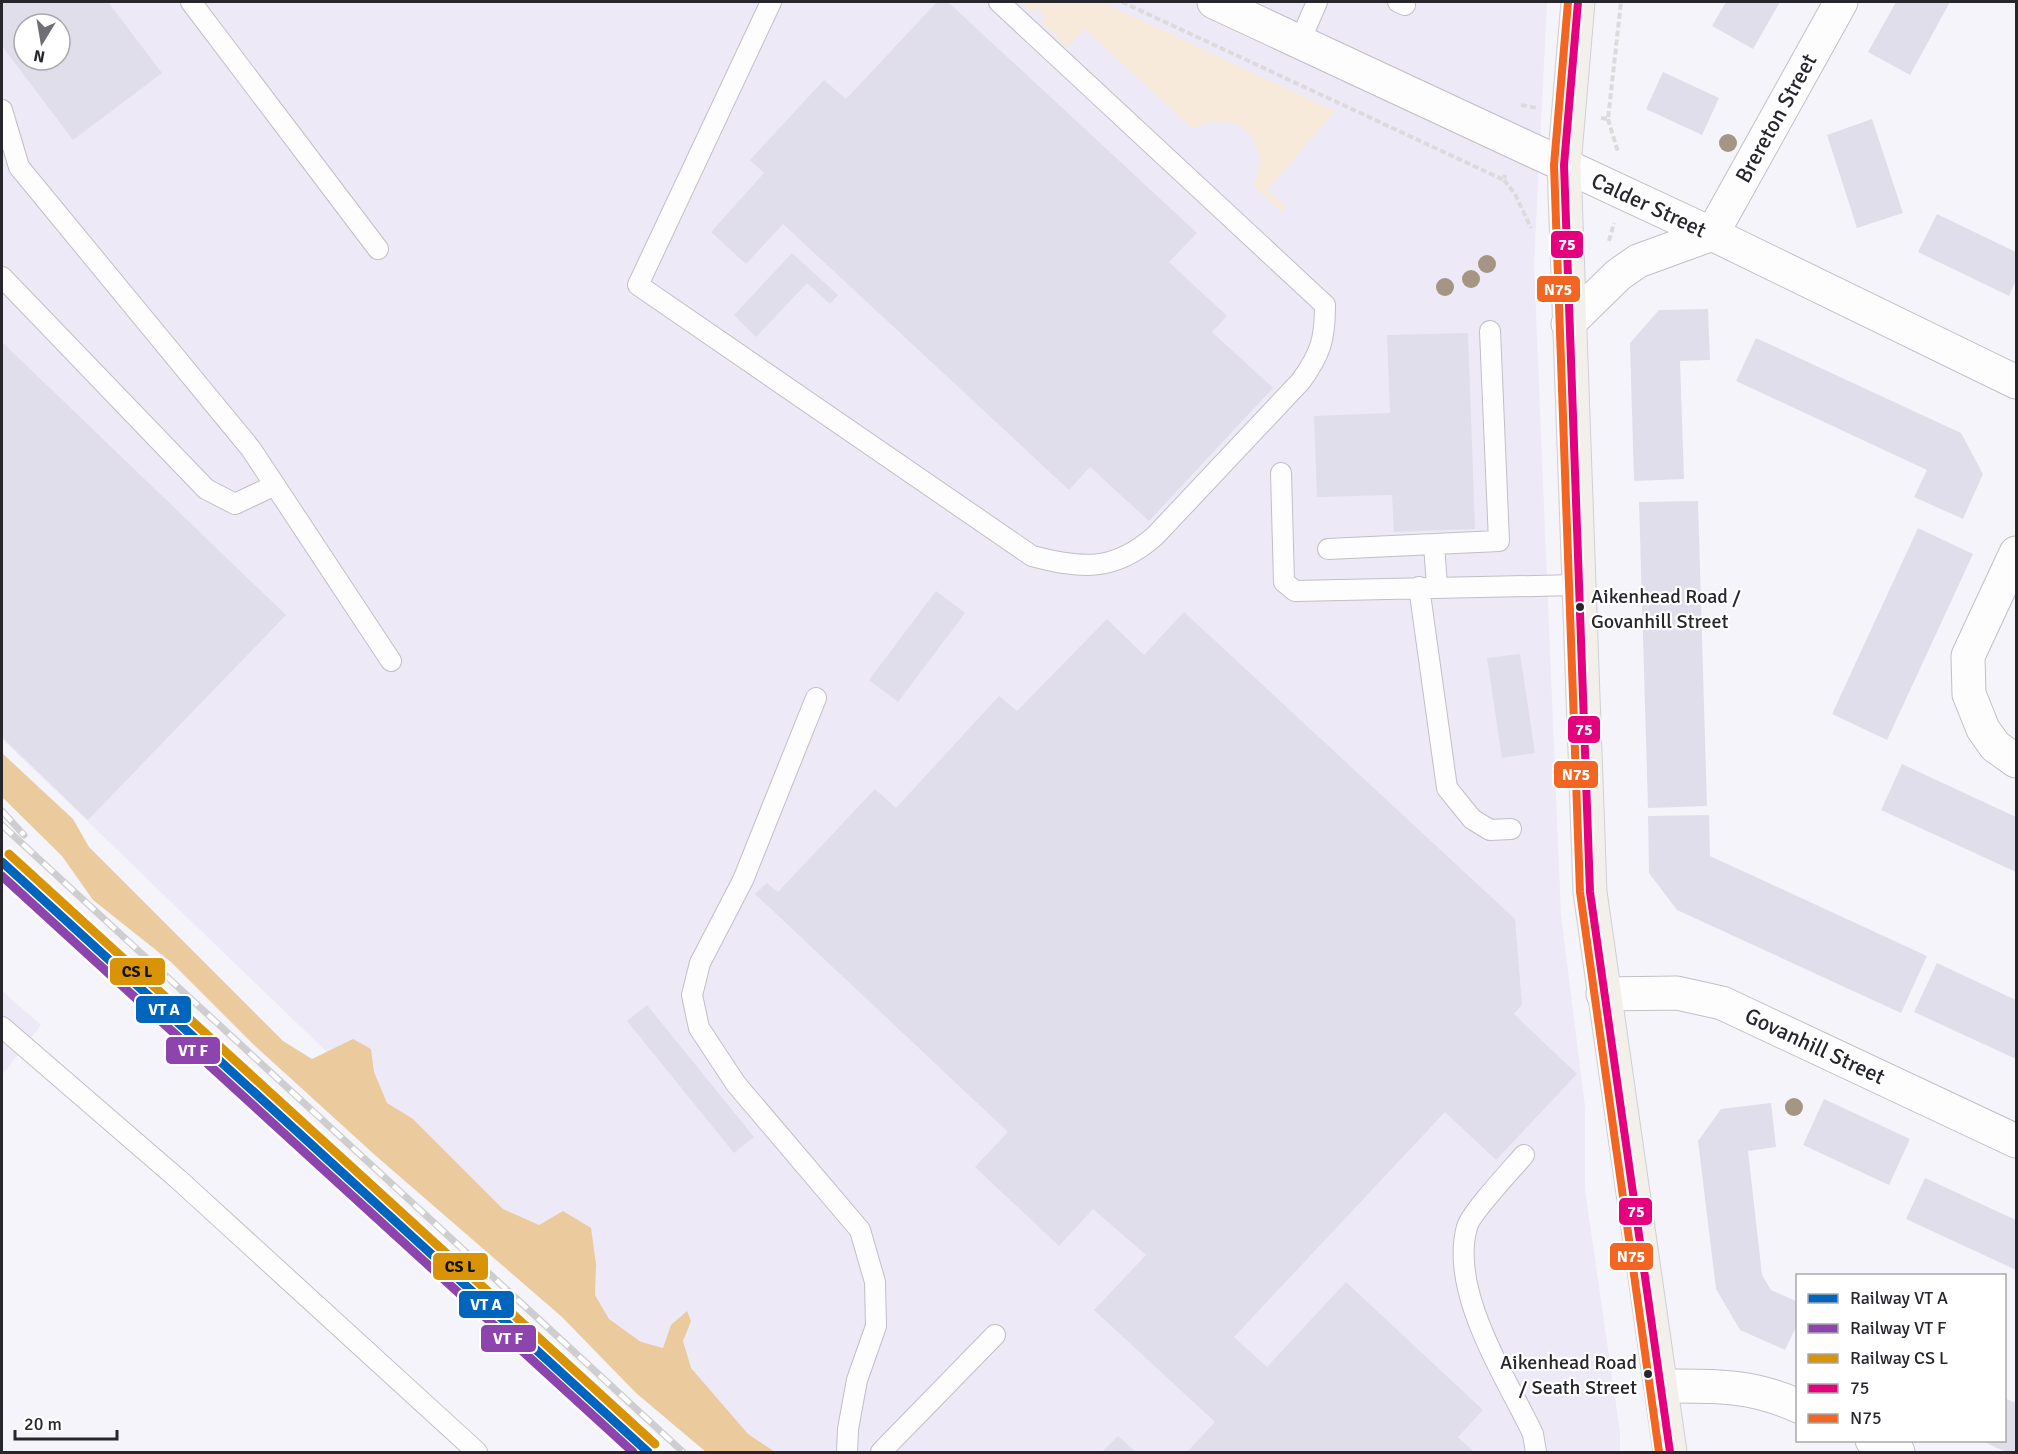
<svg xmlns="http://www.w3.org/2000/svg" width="2018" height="1454" font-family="Signika,sans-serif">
	<rect width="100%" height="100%" fill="#f5f4fa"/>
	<!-- built -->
	<path fill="#ede9f7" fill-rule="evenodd" d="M2,2H1547L1534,264L1561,915L1585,1107V1190L1620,1432V1452H742L2,739ZM24,24H60V60H24Z
		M2,991L41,1025L2,1075Z"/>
	<!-- green -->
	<path fill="#f7eadb" d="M1020,2H1102L1335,111L1267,190L1284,205V214L1254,186C1273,141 1237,105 1193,129L1085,29L1067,47L1041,21L1045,16L1036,8L1032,12Z"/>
	<!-- forest -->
	<path fill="#ebca9d" d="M2,753L73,819L89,847L283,1041L312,1059L353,1039L371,1049L374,1072L387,1103L413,1119L503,1209L539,1225L563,1211L591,1228L596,1264L595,1295L609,1319L641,1342L663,1348L671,1325L687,1311L691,1321L683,1341L691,1368L748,1434L775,1452H706L636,1393L562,1317L376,1156L254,1045L171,962L93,900L62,856L2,797Z"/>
	<!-- building -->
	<path fill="#e1deeb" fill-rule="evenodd" d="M2,2H108L162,73L73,140L2,46ZM24,24H60V60H24Z
		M937,2H948L1197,233L1169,262L1227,316L1212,332L1273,388L1149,521L1090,467L1069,490L783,224L746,264L711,232L764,173L750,160L824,80L846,99Z
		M1726,2H1780L1753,49L1712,26Z
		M1896,2H1950L1910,75L1868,52Z
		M1663,72L1719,98L1702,135L1646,109Z
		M1872,119L1903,213L1857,228L1827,135Z
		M1937,214L2016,252V280L2009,296L1918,252Z
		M792,253L838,295L830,304L807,283L756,337L734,315Z
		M1708,309L1710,360L1680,361L1684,479L1634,481L1630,343L1659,310Z
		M1468,333L1475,529L1394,532L1392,495L1317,497L1314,416L1390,413L1387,335Z
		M1756,338L1961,433L1983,474L1963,519L1914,497L1927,470L1736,381Z
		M2,342L286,615L88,820L2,737Z
		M1698,501L1707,806L1648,808L1639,502Z
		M1918,528L1973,554L1887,740L1832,714Z
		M936,591L965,613L898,702L869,680Z
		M1184,612L1515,919L1522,1005L1514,1014L1577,1074L1496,1160L1445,1112L1234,1337L1267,1367L1346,1282L1483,1410L1458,1437L1474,1452H1187L1215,1422L1094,1310L1146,1255L1093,1209L1059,1246L975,1167L1008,1132L755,894L767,883L778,892L875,789L896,808L999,696L1017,711L1107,619L1144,655Z
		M1520,654L1535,753L1502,758L1487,658Z
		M1902,764L2016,817V872L1881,810Z
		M1709,815L1710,856L1927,956L1901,1013L1677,910L1649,873L1648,816Z
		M1937,963L2016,1000V1059L1914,1012Z
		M647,1005L754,1137L734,1153L627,1021Z
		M1824,1099L1910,1139L1889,1185L1803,1145Z
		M1771,1103L1776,1147L1748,1151L1762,1275L1771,1290L1798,1302V1323L1785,1350L1740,1330L1716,1289L1698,1141L1721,1109Z
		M1925,1178L2016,1220V1270L1906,1219Z
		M2004,1398L2016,1403V1452H2006L1980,1440H2004Z
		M1118,1436L1136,1452H1102Z"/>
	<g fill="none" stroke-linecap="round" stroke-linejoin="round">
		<!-- lane casing -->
		<g stroke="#c1bfc5" stroke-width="22">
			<path id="lane" d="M191,2L378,249
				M771,2L638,285L1032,556C1082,569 1114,572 1155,536L1301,381C1321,353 1325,339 1325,305L999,2
				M1398,2L1405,5
				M1300,41L1317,2
				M2,110L19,167L251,449L391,661
				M2,277L206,489L235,504L275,485
				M1281,473L1284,582L1295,591L1577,585
				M1328,549L1434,544
				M1419,587L1447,788L1472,819L1490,830L1511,829
				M1437,587L1434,544L1499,541L1490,331
				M816,698L743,880L700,963L692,995L699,1028L736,1084L860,1230L875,1282L876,1326L857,1380L848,1429L847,1452
				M2,1027L178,1179L477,1452
				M1524,1155C1512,1169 1470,1214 1467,1227C1449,1292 1506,1377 1533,1434L1536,1452
				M881,1452L995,1335"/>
		</g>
		<!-- street casing -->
		<g stroke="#c1bfc5" stroke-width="35">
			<path id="street" d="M1712,234L1841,2
				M2016,553L1968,656L1969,694L1983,729L1995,746L2016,761
				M1603,994L1677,993L1722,1003L2016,1141
				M1661,1386C1711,1386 1751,1384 1798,1406
				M1872,1440L1898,1452"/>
		</g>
		<!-- secondary casing -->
		<g stroke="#c1bfc5" stroke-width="35">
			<path id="secondary" d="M1214,2L1712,234L2016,382
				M1568,324L1618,275L1638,261L1712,234"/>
		</g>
		<!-- primary casing -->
		<g stroke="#d0d0d3" stroke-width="35">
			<path id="primary" d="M1578,2L1564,165L1590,892L1670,1452"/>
		</g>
		<!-- path -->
		<path stroke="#dcdadd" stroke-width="4" stroke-dasharray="6 3" stroke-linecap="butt" d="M1122,2L1504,180L1505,175
			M1521,105L1537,108
			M1601,118L1608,119L1621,2
			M1608,119L1618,152
			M1504,180L1515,194L1531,228
			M1609,241L1614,223"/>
		<!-- lane -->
		<use href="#lane" stroke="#fefdfe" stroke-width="20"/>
		<!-- street -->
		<use href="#street" stroke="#fefdfe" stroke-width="33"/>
		<!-- secondary -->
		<use href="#secondary" stroke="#fefdfe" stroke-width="33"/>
		<!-- primary -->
		<use href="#primary" stroke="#f3efea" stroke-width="33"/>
		<!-- rail casing -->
		<g stroke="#cecdd0" stroke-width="7">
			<path id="rail" d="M2,811L24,835
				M2,825L683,1452"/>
		</g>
		<!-- rail -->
		<use href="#rail" stroke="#fff" stroke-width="4.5" stroke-dasharray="14" stroke-linecap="butt"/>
		<!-- bus-1 casing -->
		<g stroke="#fff" stroke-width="12">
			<path id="bus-1" d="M1578,2L1564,165L1590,892L1670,1452"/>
		</g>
		<!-- bus-2 casing -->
		<g stroke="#fff" stroke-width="12">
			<path id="bus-2" d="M1568,2L1554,165L1580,892L1659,1452"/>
		</g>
		<!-- bus-1 -->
		<use href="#bus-1" stroke="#e5007d" stroke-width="8"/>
		<!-- bus-2 -->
		<use href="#bus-2" stroke="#f26522" stroke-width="8"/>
		<!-- rail-1 casing -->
		<g stroke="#fff" stroke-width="14">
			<path id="rail-1" d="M2,862L648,1452"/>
		</g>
		<!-- rail-2 casing -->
		<g stroke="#fff" stroke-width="14">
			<path id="rail-2" d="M2,876L633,1452"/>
		</g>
		<!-- rail-3 casing -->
		<g stroke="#fff" stroke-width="14">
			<path id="rail-3" d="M9,854L655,1444"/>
		</g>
		<!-- rail-1 -->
		<use href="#rail-1" stroke="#0065bd" stroke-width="9"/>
		<!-- rail-2 -->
		<use href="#rail-2" stroke="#8e44ad" stroke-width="9"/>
		<!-- rail-3 -->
		<use href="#rail-3" stroke="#d89307" stroke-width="9"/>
	</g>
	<!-- trees -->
	<g fill="#a49584">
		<circle cx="1728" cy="143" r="9"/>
		<circle cx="1487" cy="264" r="9"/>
		<circle cx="1471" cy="279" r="9"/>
		<circle cx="1445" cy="287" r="9"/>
		<circle cx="1794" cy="1107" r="9"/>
	</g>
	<!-- markers -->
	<g fill="#28262d" stroke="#fff" stroke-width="2">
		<circle cx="1580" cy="607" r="5"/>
		<circle cx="1648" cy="1374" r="5"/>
	</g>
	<g text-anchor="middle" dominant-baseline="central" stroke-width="4.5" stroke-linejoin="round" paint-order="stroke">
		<!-- bus labels -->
		<g font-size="20" fill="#28262d" stroke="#fff" text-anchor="start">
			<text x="1591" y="596">Aikenhead Road /<tspan x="1591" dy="25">Govanhill Street</tspan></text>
			<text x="1637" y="1362" text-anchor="end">Aikenhead Road<tspan x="1637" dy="25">/ Seath Street</tspan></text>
		</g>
		<!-- street labels -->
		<g font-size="22" fill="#28262d" stroke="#fff">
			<text transform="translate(1776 118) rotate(-61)">Brereton Street</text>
			<text transform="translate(1649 205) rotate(25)">Calder Street</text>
			<text transform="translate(1815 1046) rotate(25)">Govanhill Street</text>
		</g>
	</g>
	<g stroke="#fff" stroke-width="2">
		<rect x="1550" y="230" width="34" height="29" rx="6" fill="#e5007d"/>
		<rect x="1536" y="275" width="45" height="28" rx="6" fill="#f26522"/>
		<rect x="1567" y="715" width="34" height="29" rx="6" fill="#e5007d"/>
		<rect x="1553" y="760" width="46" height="29" rx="6" fill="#f26522"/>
		<rect x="109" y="957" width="57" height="29" rx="6" fill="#d89307"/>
		<rect x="135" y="995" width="57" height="29" rx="6" fill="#0065bd"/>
		<rect x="165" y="1036" width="56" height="29" rx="6" fill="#8e44ad"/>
		<rect x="1618" y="1197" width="35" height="29" rx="6" fill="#e5007d"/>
		<rect x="1609" y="1242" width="45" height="29" rx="6" fill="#f26522"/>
		<rect x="432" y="1252" width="57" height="29" rx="6" fill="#d89307"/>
		<rect x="458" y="1290" width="57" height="29" rx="6" fill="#0065bd"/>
		<rect x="480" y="1324" width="57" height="29" rx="6" fill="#8e44ad"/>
	</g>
	<g font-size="16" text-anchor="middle" font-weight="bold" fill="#fff">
		<text x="1567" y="250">75</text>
		<text x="1558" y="295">N75</text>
		<text x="1584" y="735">75</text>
		<text x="1576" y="780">N75</text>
		<text x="164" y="1015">VT A</text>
		<text x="193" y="1056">VT F</text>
		<text x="1636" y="1217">75</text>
		<text x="1631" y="1262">N75</text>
		<text x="486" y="1310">VT A</text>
		<text x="508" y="1344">VT F</text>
	</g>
	<g font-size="16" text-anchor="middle" font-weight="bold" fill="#111">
		<text x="137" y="977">CS L</text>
		<text x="460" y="1272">CS L</text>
	</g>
	<!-- border -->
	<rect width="2018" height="1454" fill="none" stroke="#28262d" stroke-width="6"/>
	<!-- legend -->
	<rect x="1796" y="1274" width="210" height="168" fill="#ffffff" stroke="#a9a8ab" stroke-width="1.5"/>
	<rect x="1808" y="1294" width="30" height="9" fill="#0065bd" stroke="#a9a8ab" stroke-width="1.5"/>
	<text x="1850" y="1304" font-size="18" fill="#28262d">Railway VT A</text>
	<rect x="1808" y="1324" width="30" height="9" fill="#8e44ad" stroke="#a9a8ab" stroke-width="1.5"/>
	<text x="1850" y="1334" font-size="18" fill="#28262d">Railway VT F</text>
	<rect x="1808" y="1354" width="30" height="9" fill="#d89307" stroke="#a9a8ab" stroke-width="1.5"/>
	<text x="1850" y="1364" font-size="18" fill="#28262d">Railway CS L</text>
	<rect x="1808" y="1384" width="30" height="9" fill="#e5007d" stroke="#a9a8ab" stroke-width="1.5"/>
	<text x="1850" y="1394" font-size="18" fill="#28262d">75</text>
	<rect x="1808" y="1414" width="30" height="9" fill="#f26522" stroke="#a9a8ab" stroke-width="1.5"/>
	<text x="1850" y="1424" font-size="18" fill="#28262d">N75</text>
	<!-- north arrow -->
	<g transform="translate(42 42) rotate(191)"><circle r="28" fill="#ffffff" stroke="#a9a8ab" stroke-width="1.5"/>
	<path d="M0-4.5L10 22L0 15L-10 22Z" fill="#706e75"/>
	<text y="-9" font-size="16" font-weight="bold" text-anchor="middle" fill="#28262d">N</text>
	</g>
	<!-- scale -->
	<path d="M15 1430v9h102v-9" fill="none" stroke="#28262d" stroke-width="3"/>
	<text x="24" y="1430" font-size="18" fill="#28262d" stroke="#ffffff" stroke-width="4.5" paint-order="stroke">20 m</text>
</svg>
